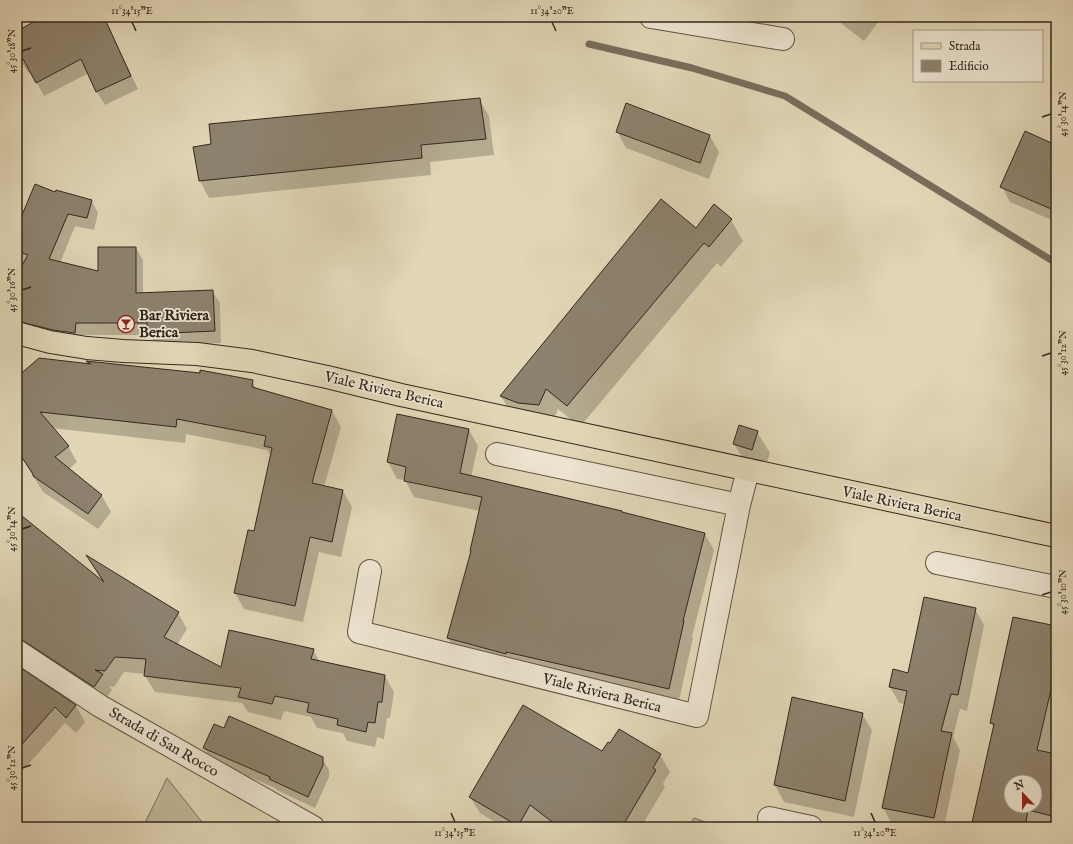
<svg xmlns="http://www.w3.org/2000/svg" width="1073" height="844" font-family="'IM FELL English',serif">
	<rect width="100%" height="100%" fill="#e1d6b6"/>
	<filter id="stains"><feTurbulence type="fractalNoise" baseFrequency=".005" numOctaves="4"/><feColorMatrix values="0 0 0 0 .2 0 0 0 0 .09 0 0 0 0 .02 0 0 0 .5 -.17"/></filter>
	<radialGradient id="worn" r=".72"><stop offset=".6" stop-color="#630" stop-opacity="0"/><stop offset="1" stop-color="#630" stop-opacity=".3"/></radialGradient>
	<!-- green -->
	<path fill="#c3b89c" stroke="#7a705e" d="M167,778L206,827H143Z
		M694,818L719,827H689Z"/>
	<!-- shadow -->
	<path fill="#0003" fill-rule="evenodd" d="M45,17H104L138,89L105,105L97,92L89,73L44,96L31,72L28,73L17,54V32Z
		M485,17H515L510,21Z
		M833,17H882L864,41Z
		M479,99L489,116L494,155L430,162L431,175L209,198L200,181L194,148Z
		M617,131L710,136L719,152L709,179L626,148Z
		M1056,146V222L1010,202L1002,187Z
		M56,194L91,200L98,213L94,230L75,226L60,263L99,272L136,248L143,260V294L212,291L220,303L221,343L156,346L150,335H82L81,345L17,328V230Z
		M731,220L743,241L721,267L717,263L580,427L558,409L551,426L513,417L501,396L696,229Z
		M86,362L200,374L252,381L257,390L332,411L341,427L324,487L343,491L352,507L341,557L319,552L303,622L244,609L235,593L254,532L271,456L267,450L186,434L185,443L52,428L68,446L77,462L69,469L102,496L111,512L98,529L43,492L17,450V379L87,365Z
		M398,415L469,430L478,446L471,477L705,534L714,550L692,637L693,638L678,705L458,654L448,638L472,552L471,551L480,511L414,497L405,480L397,479L388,462Z
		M757,432L770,453L764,471L747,465L734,444Z
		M17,514L104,584L88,558L178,613L187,629L177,645L222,668L313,650L320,662L385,676L394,692L390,718H387L384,739L377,737L375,747L347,741L343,733L317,728L311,717L284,711L281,720L248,712L242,703L155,692L145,676L146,674L124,672L114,687L109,686L112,690L103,702L17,659Z
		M975,609L984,625L967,711L960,709L953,737L960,750L944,827H909L892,824L883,808L905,704L899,703L890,687L909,674Z
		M1056,627V725L1049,754L1056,755V827H1042L1037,826V827H972L994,728L991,723ZM1011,782H1035V806H1011Z
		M21,670L76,706L85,722L76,733L65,723L17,777V674Z
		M862,714L872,730L854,817L784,802L775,785Z
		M611,744L660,755L670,772L663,783L665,787L641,827H548L540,821L537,827H503L480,813L470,797L603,752Z
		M204,748L322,758L329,770V777L315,808L277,790L275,788L210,759Z"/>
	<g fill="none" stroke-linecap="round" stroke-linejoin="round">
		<!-- stream -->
		<path stroke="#786d5b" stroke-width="7" d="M589,44L692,68L785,96L1056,263"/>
	</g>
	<!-- building -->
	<path fill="#8d826e" stroke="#32281f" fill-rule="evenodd" d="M43,17H104L131,76L96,92L81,59L36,83L23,59L17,62V31Z
		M480,98L486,139L421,145L422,158L199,181L193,147L211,144L209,124Z
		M626,103L710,135L700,163L616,132Z
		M1025,131L1056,145V211L1000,187Z
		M35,184L55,192L56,190L92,200L87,218L68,214L49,259L98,271V247H136V293L213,290L215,331L148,334L147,323H76L75,333L53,330L17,321V274L28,255L17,251V227Z
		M661,199L696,228L714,204L732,219L709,247L704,243L567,406L546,389L539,405L518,403L500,396Z
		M39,358L91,364L86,361L200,373V370L253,380L252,387L332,410L312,483L343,490L332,542L310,537L295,606L234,593L248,530L254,531L272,448L264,446L266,436L177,419L176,427L40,412L69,446L55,457L102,495L88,514L33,476V474L17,450V377Z
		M397,414L469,429L460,473L622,511V512L705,533L683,621H684L669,689L506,652V654L447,638L471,551H470L482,497L404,481L406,467L387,462Z
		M739,425L758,431L752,450L733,444Z
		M17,512L104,582L86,555L179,612L164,637L221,667L229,630L314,649L311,659L385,675L382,702H378L375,723L368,722L366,732L337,725L338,719L307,712L309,703L275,696L272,704L238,697L241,688L144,676L146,659L115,657L105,671L95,670L103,674L94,687L24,641L17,639Z
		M924,597L976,608L958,695L951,694L941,731L952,733L934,818L882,808L907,691L889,687L893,669L908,673Z
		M1013,617L1056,626V668L1037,750L1056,754V817L1028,810L1025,827H971L994,724L990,723ZM1011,782H1035V806H1011Z
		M21,668L76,705L66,718L55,707L17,750V672Z
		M792,697L863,713L845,801L774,785Z
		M523,705L602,751L608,742L610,743L619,729L661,754L653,768L656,770L622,827H559L530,805L518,826L469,797Z
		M229,716L323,757V765L308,797L269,779L270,777L203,748L214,724L224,728Z"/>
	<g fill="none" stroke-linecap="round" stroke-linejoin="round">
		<!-- minor casing -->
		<g stroke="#5e5445" stroke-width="24">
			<path id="minor" d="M651,17L783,39
				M739,505L748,470
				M937,563L1056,587
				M370,571L359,632L697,716L739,505L497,454
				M17,651L100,706L313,827
				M769,818L811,827"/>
		</g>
		<!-- major casing -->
		<g stroke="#32281f" stroke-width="24">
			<path id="major" d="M17,333L50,342L87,348L123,351L197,354L252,361L327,377L401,395L1056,536"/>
		</g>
		<!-- minor -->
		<use href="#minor" stroke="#ece4d0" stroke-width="22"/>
		<!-- major -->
		<use href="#major" stroke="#e1d6b6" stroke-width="22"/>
	</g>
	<!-- ticks -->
	<path fill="none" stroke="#32281f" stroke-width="1.5" d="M132,22L136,31M552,22L556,31M22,51L31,48M1042,117L1051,114M22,290L31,287M1042,356L1051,353M22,529L31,526M1042,595L1051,592M22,768L31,765M451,813L455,822M871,813L875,822"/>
	<!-- icons -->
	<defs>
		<g id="bar-ring" transform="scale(0.9)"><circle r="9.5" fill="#ece4d0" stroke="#8f2418" stroke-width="1.5"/><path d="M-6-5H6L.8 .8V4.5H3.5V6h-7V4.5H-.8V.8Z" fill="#8f2418"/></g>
	</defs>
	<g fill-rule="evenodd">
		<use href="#bar-ring" x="126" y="324"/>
	</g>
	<g text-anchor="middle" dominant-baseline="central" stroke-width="3.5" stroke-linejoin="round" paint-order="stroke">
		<!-- poi labels -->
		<g font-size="15" font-weight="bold" fill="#32281f" stroke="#ece4d0" text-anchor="start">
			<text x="139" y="315">Bar Riviera<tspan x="139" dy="17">Berica</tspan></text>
		</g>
		<!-- street labels -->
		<g font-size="15" fill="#32281f" stroke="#ece4d0">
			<text transform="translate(384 390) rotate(13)">Viale Riviera Berica</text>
			<text transform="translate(902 504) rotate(12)">Viale Riviera Berica</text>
			<text transform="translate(602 693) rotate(14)">Viale Riviera Berica</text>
			<text transform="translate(164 742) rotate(30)">Strada di San Rocco</text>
		</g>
	</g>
	<!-- margin -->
	<rect width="1073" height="844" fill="none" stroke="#e1d6b6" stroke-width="44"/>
	<!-- legend -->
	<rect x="913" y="30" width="130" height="52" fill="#ece4d0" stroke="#a29989"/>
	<rect x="921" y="43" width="20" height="6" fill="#e1d6b6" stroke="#a29989"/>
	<text x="949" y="50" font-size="12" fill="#32281f">Strada</text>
	<rect x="921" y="60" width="20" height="12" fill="#8d826e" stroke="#a29989"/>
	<text x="949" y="70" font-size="12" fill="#32281f">Edificio</text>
	<!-- north arrow -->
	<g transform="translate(1023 794) rotate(338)"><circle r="19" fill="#ece4d0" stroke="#a29989"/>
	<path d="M0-3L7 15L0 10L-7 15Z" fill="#8f2418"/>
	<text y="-6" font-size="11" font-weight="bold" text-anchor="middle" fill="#32281f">N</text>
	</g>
	<rect x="22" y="22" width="1029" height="800" fill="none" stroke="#32281f" stroke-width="1.5"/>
	<g font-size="10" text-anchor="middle" fill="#32281f">
		<text x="132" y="14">11°34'15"E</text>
		<text x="552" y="14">11°34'20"E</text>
		<text transform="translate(11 51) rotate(-90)" y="4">45°30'18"N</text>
		<text transform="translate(1062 114) rotate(-90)" y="4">45°30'14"N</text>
		<text transform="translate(11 290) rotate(-90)" y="4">45°30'16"N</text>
		<text transform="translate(1062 353) rotate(-90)" y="4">45°30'12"N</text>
		<text transform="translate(11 529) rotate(-90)" y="4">45°30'14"N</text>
		<text transform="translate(1062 592) rotate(-90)" y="4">45°30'10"N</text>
		<text transform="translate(11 768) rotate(-90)" y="4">45°30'12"N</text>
		<text x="455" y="836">11°34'15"E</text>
		<text x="875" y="836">11°34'20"E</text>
	</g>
	<rect width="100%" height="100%" filter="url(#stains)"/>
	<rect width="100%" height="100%" fill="url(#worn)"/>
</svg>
